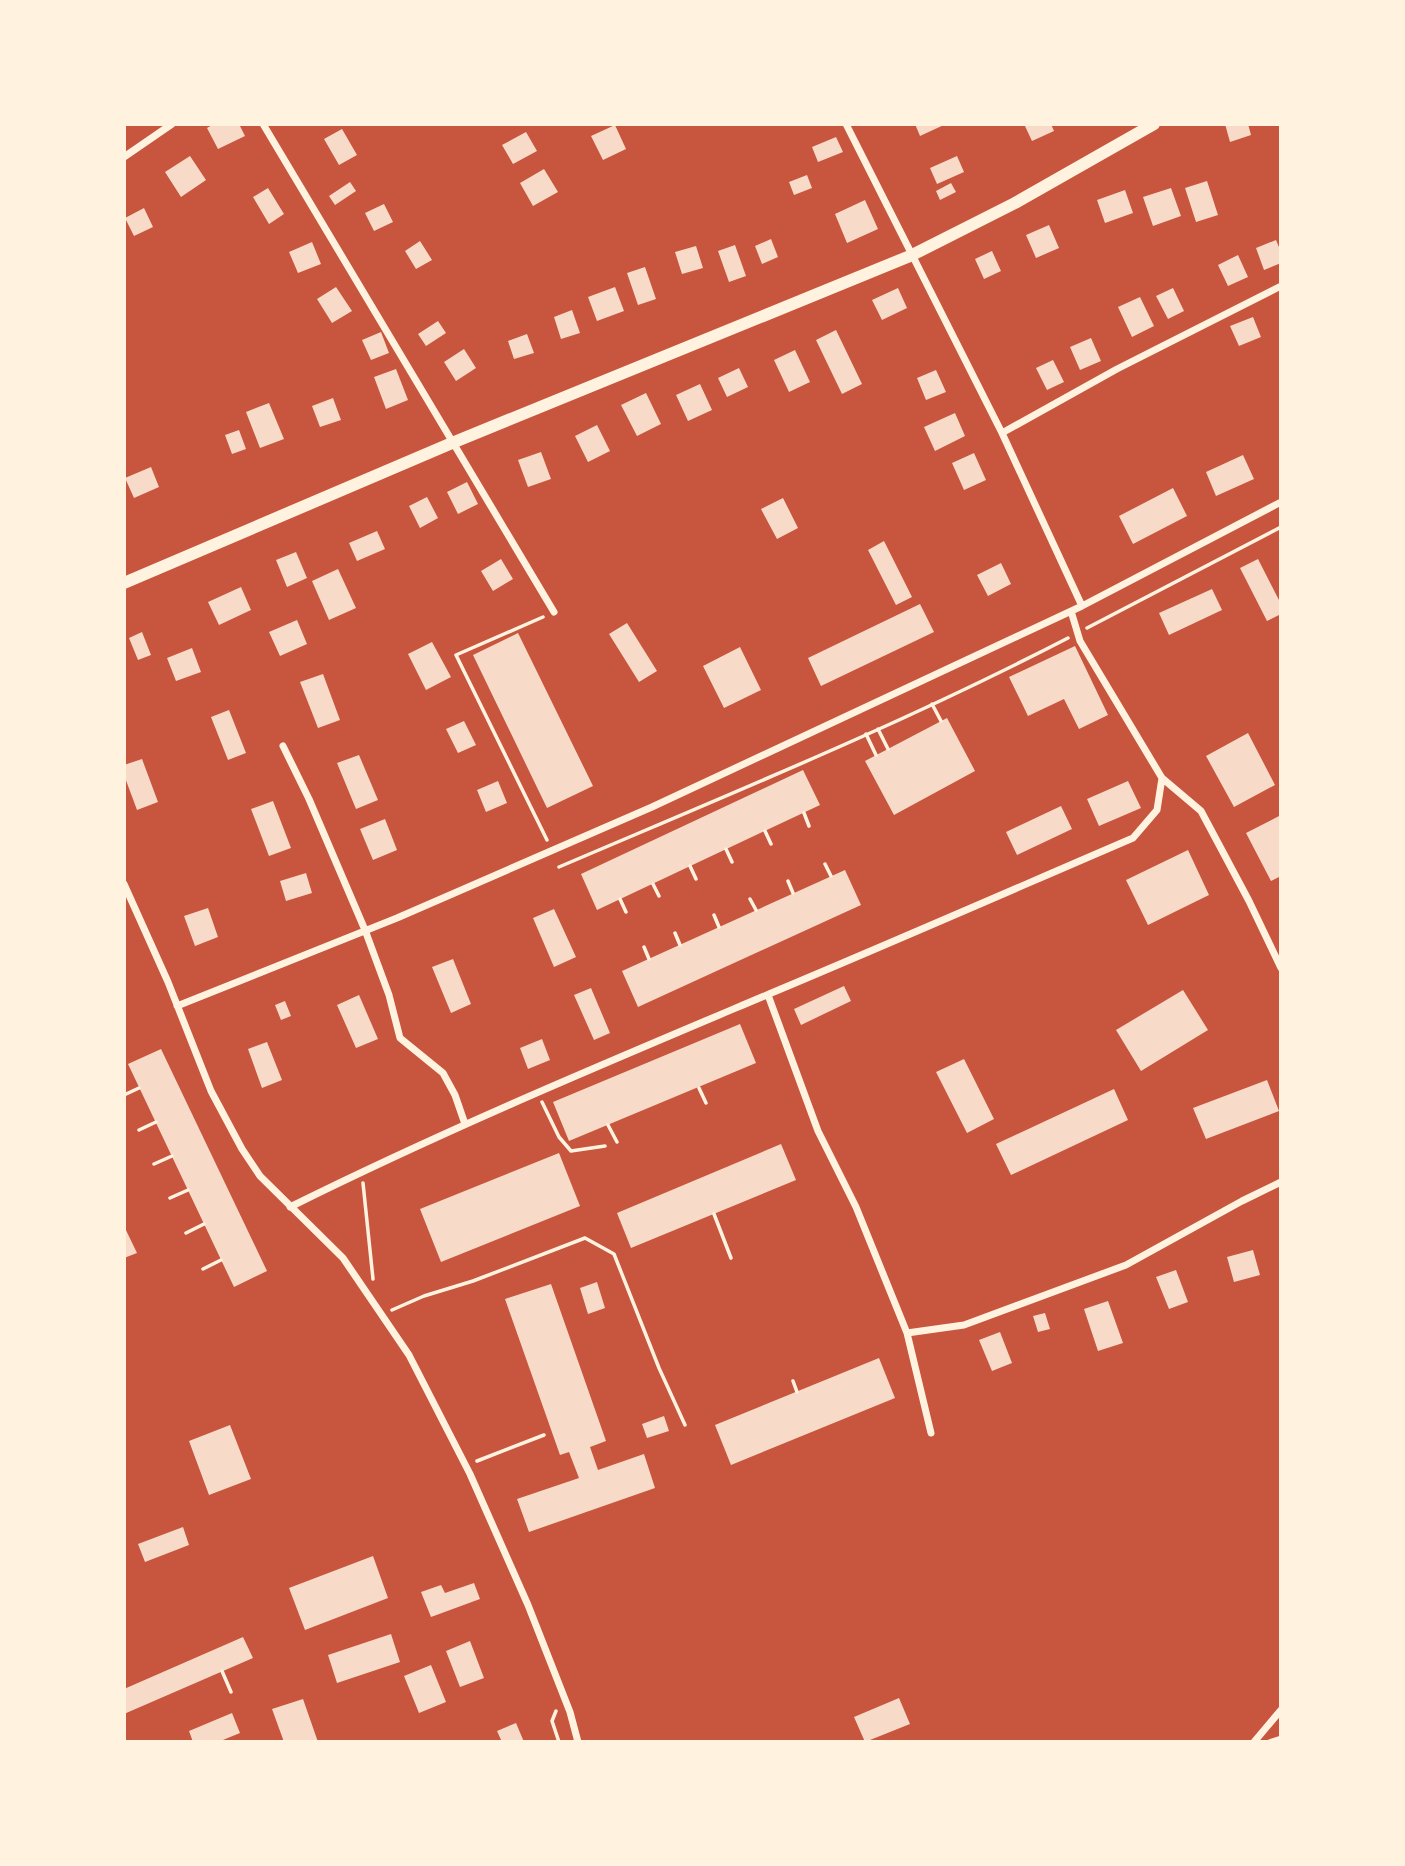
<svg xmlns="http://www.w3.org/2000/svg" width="1405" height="1866" font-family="'Times New Roman',serif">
	<rect width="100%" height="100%" fill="#c8553d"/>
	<!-- building -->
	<path fill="#f7dbc8" d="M214,124H239L245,136L218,149L207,128Z
		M915,124H946L920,136Z
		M1024,124H1051L1054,131L1032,141Z
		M1225,124H1248L1251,135L1230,142Z
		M615,125L626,149L603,160L591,136Z
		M342,129L357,155L339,165L324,139Z
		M526,132L537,151L513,164L502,145Z
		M836,137L843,152L818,162L812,147Z
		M190,156L206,180L181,197L165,172Z
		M957,156L964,172L937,184L930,168Z
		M544,169L558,192L533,206L520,183Z
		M807,175L812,188L794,195L789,182Z
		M1207,181L1218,215L1196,222L1185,188Z
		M350,182L356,191L335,205L329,196Z
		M951,183L956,192L940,200L936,191Z
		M268,188L284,214L269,224L253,197Z
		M1171,188L1181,216L1153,226L1143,197Z
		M1125,190L1133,213L1105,223L1097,200Z
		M865,200L878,229L847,243L835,214Z
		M384,204L393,222L374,231L365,213Z
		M144,208L153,227L134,236L125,218Z
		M1049,225L1059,248L1036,258L1026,235Z
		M771,239L778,257L762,264L755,246Z
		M1276,240L1281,252V263L1264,270L1256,248Z
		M420,241L432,260L416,269L405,251Z
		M312,242L321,264L298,273L289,252Z
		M735,245L746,276L729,282L718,251Z
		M696,246L703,268L682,274L675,252Z
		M992,251L1001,271L984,279L975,259Z
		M1238,255L1248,277L1228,286L1218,265Z
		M645,267L656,299L638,305L627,273Z
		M336,287L352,311L332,323L317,299Z
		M615,287L624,311L597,321L588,297Z
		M898,288L907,308L882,320L872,300Z
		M1173,288L1184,311L1168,319L1156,296Z
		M1140,297L1154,326L1132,337L1118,307Z
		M572,310L580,333L561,339L554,317Z
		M1253,317L1261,337L1239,346L1230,326Z
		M438,321L446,333L426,346L418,334Z
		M836,330L862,384L842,394L816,340Z
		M381,332L389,353L371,360L362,340Z
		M527,334L534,353L514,359L508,341Z
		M1091,338L1101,361L1080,370L1070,347Z
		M464,349L476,368L456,381L444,362Z
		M795,350L810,382L789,392L774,360Z
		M1053,360L1064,382L1047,390L1036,368Z
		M739,368L748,387L727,397L718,378Z
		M396,369L408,400L386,409L374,377Z
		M936,370L946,392L926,400L917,378Z
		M700,384L712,410L688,421L676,395Z
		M646,393L661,424L637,436L621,405Z
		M333,398L341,420L320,427L312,406Z
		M269,403L284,439L260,448L246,412Z
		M955,413L965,436L935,451L924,427Z
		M597,425L610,451L588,462L575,436Z
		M239,430L246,449L232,454L225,435Z
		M541,452L551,479L528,487L518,460Z
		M974,453L986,480L964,490L952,463Z
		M1243,455L1254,479L1216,496L1206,472Z
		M151,467L159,487L134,498L125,478Z
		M467,482L478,504L458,514L447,492Z
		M1173,488L1187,516L1133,544L1119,516Z
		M427,497L438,518L420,528L409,506Z
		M783,498L798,528L777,539L761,509Z
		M377,531L385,549L357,561L349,543Z
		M884,541L912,597L896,605L868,550Z
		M296,552L307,578L287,587L276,560Z
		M501,559L513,579L493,591L481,571Z
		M1258,559L1281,604V614L1267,621L1240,568Z
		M1001,563L1011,584L988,596L977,575Z
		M338,569L356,608L329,620L312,581Z
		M241,587L251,610L219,625L208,602Z
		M1212,589L1222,610L1169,635L1159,613Z
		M920,604L934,632L821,686L808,658Z
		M297,620L307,644L280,656L269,632Z
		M627,623L657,671L639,682L609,634Z
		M142,632L151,655L138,660L129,638Z
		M518,633L593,786L547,808L473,655Z
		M432,642L451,677L426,690L408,654Z
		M1075,646L1108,715L1079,729L1064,699L1028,716L1009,677Z
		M740,647L761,690L724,708L703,666Z
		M192,648L201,672L176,681L167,658Z
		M323,674L340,720L318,728L300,682Z
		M229,710L246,753L228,760L211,717Z
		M947,718L975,771L894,815L865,761Z
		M464,721L476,745L458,753L446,729Z
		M1248,733L1275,785L1234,807L1206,756Z
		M359,755L378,800L356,809L337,763Z
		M142,759L158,802L137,810L124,775V765Z
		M803,770L820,805L597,910L581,874Z
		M498,781L507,803L486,812L477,790Z
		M1128,781L1141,808L1099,826L1087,799Z
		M273,801L291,848L269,856L251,809Z
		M1061,806L1072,829L1017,855L1006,832Z
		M1281,815V876L1271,881L1246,833Z
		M385,819L397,850L373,860L360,829Z
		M1188,850L1209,895L1148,925L1126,880Z
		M845,870L861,905L638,1007L622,971Z
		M306,873L312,893L286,901L280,881Z
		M208,908L218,937L195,946L184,916Z
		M554,909L576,957L554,967L533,918Z
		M453,959L471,1004L451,1013L432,967Z
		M844,986L851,1001L801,1025L794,1009Z
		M591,988L610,1033L594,1040L574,995Z
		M1183,990L1208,1030L1141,1071L1116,1030Z
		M359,995L378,1039L356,1048L337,1005Z
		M285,1001L291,1016L281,1020L275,1005Z
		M740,1024L756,1063L569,1141L553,1102Z
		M542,1039L550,1060L528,1069L520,1048Z
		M267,1042L282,1080L262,1088L248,1049Z
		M161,1049L267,1271L234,1287L128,1064Z
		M964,1059L994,1119L967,1133L936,1072Z
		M1267,1080L1279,1111L1206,1139L1193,1108Z
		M1114,1089L1128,1120L1011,1175L996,1144Z
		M781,1144L796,1180L631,1248L617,1213Z
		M559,1153L580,1206L441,1262L420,1209Z
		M124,1226L137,1253L124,1258Z
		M1253,1250L1260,1275L1234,1282L1227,1257Z
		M1176,1270L1188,1302L1169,1309L1156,1277Z
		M597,1282L605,1308L588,1314L580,1288Z
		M551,1284L606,1441L590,1447L598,1470L644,1454L655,1488L529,1532L517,1499L579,1478L569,1452L560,1455L505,1299Z
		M1108,1301L1123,1343L1098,1351L1084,1309Z
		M1045,1313L1050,1329L1038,1332L1033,1316Z
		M1000,1332L1012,1363L992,1371L979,1340Z
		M879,1358L895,1398L731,1465L715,1425Z
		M664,1416L669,1431L647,1438L642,1424Z
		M230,1425L251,1479L209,1495L189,1441Z
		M183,1527L189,1545L145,1562L138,1544Z
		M373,1556L388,1598L305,1630L289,1588Z
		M474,1583L480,1599L431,1617L421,1592L441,1585L445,1593Z
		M391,1634L400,1662L337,1683L328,1655Z
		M243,1637L253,1658L124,1714V1689Z
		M470,1641L484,1678L460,1687L446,1651Z
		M431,1665L446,1702L419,1713L404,1676Z
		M899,1698L910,1724L865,1742L854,1717Z
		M303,1699L318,1742H284L272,1709Z
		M232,1713L240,1733L218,1742H193L189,1731Z
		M516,1723L524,1742H502L497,1731Z"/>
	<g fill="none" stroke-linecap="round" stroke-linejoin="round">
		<!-- path -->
		<path stroke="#fff3e0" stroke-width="3.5" d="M543,617L456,655L547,840
			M1087,628L1281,527
			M932,704L941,721
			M878,729L888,749
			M866,734L876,755
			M804,813L809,826
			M765,831L771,844
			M726,849L732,862
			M825,864L831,876
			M690,866L696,879
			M559,867C730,794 902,724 1068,638
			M788,881L793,893
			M653,884L659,896
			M620,899L626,912
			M750,899L756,910
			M714,915L719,927
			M675,933L680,945
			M644,947L649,959
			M699,1088L706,1103
			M124,1095L139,1088
			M542,1102L559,1137L571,1151L605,1146
			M608,1125L617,1142
			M139,1130L156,1122
			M154,1164L172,1156
			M363,1183L373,1279
			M170,1198L188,1190
			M714,1214L731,1258
			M186,1233L204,1224
			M203,1269L221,1260
			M392,1310L424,1296L473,1281L585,1238L614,1254L659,1368L685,1425
			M793,1381L797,1392
			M477,1461L544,1435
			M222,1671L231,1692
			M556,1711L552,1721L559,1742"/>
		<!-- service -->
		<path stroke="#fff3e0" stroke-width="5" d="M1269,1742L1281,1738"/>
		<!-- minor -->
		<path stroke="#fff3e0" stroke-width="7" d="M263,124L554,612
			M846,124L1002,433L1082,606
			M124,157L172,124
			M1002,433L1117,369L1281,286
			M1071,611L1080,641L1162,778L1201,811L1249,901L1281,968
			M283,746L309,799L365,930L389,995L400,1038L443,1073L455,1095L465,1124
			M124,884L168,982L211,1091L242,1149L260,1176L343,1258L409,1355L470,1474L528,1605L570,1712L578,1742
			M768,995L818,1131L856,1207L907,1333L931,1433
			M177,1006L397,918L652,807L1082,606L1281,502
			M290,1207C447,1129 608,1062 769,994C891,943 1012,890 1133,838L1157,810L1162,778
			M907,1333L964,1325L1126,1265L1242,1201L1281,1182
			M1254,1742L1281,1710"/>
		<!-- tertiary -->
		<path stroke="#fff3e0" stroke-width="12" d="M124,583L452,443L910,256L1015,203L1154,124"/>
	</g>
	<!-- border -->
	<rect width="1405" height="1866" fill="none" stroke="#fff3e0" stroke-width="252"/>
</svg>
